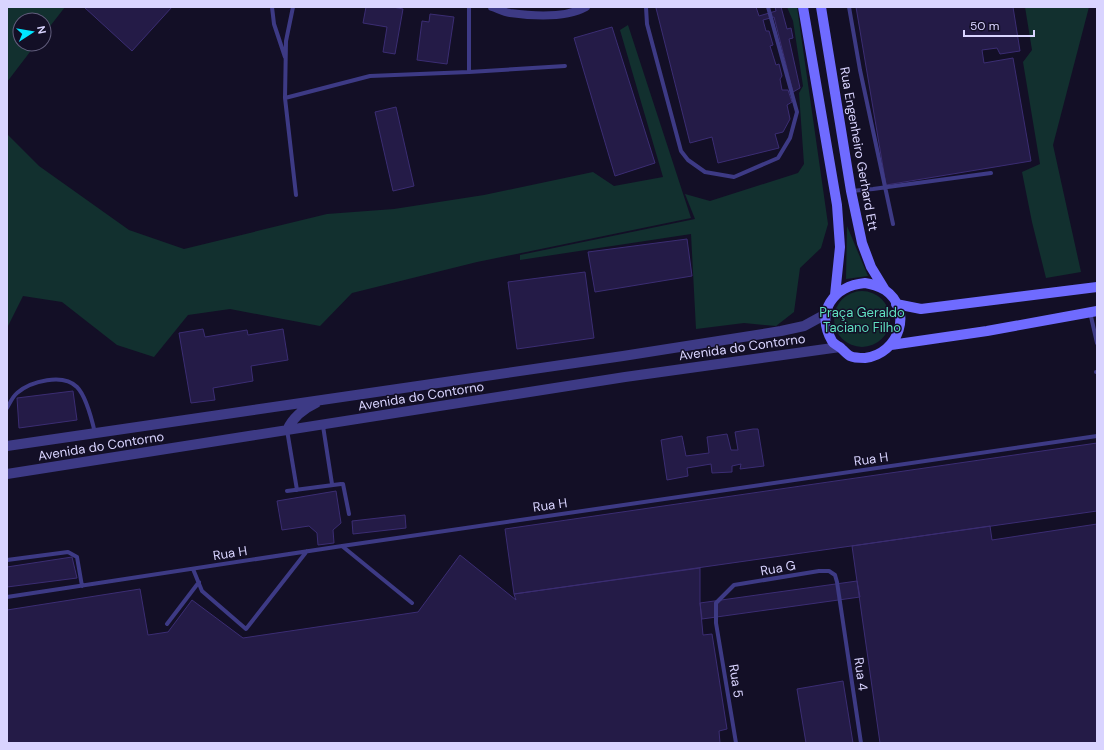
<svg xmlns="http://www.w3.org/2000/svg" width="1104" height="750" font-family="'DM Sans',sans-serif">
	<rect width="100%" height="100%" fill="#130f26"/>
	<!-- green -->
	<path fill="#12302f" d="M7,7H65L44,34V20H20V44H36L7,82Z
		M787,7H797L828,224L821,248L800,268L794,312L776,326L744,323L696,329L691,234L520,260V255L695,219L685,194L710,201L798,173L804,164L799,93L803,86L793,21Z
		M1025,7H1089L1053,145L1081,272L1046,278L1032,222L1022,172L1040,164L1023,62L1032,50Z
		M628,25L691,218L477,262L352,293L320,326L230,309L188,315L154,357L117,345L62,302L23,296L7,328V134L39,166L129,230L184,249L327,214L394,209L484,195L593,172L614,186L663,177L620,30Z
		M847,226L868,276L846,279Z
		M834 319a28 28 0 1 1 56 0a28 28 0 1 1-56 0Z"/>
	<!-- building -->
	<path fill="#241b47" stroke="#3b2d73" d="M84,7H172L132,51Z
		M366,7H393L403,9L395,54L383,52L387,27L363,23Z
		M659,7H756L759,16L776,11L775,7H781L787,29L791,28L793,38L789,39L800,88L793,92L774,17L763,20L766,31H769L773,45L770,46L776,65L779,64L782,76L780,79L782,90H788L792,102L787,105L790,119L783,132L775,134L779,148L718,163L712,137L690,143L656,8Z
		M856,7H1013L1020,51L1000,54L997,48L982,50L984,63L1013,58L1031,161L886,185Z
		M430,14L454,17L447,64L417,60L422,21L429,22Z
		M612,27L655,163L615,176L574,38Z
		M396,107L414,186L393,191L375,112Z
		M687,239L692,276L595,292L588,252Z
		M585,272L594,338L517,349L508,282Z
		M203,329L205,337L247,330L248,335L283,329L288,360L251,366L253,381L213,388L215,400L191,403L179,333Z
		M73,391L77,420L19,428L17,398Z
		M753,429H758L764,466L740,469L741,464L732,466V472L712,473L711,464L687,468L688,476L667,480L661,440L682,436L686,456L709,453L707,437L727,434L731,450H738L735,432Z
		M1097,443V511L514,594L505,529Z
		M336,491L341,523L333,530L334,543L318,545L317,533L309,526L282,530L277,501Z
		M405,515L406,528L353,534L352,521Z
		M1097,524V743H880L852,546L990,526L992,540Z
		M460,555L516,600L514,594L700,568V603L703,635L712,634L727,729L719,731L720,743H7V610L140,589L148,635L168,632L192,600L243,638L418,612Z
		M72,557L77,578L7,587V567Z
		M857,581L860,597L702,619L700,603Z
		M843,681L853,743H806L797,689Z"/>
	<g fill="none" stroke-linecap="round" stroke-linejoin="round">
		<!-- service -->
		<path stroke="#3d3a85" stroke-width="4" d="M272,7L274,24L285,57
			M293,7L286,41L285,98L296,195
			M646,7L647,24L681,151L688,160L705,172L734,177L778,158L790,138L797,112L768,7
			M849,7L860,70L893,224
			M469,72V7
			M285,98L370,76L469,72L565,66
			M851,191L873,189L991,173
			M1090,312L1097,343
			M1096,372H1097
			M7,408C10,403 13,396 17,393C31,381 63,373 77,387C86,396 92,420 95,433
			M323,426L332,484
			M287,430L297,490
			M343,484L349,514
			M287,491L341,484
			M342,546L412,603
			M7,560L68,552L77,557L82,586
			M193,569L202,591L246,629L307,551
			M7,597L342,546L1097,436
			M167,624L199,582
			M736,743L716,623V603L734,585L819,571H829L835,575L837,582L861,743"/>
		<!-- minor -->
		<path stroke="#3d3a85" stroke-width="8" d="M492,7C498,9 504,12 510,13C532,16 566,18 586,7"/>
		<!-- tertiary -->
		<path stroke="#3d3a85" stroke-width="10" d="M287,430C293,417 303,409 316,403
			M7,446L623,356L781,331L804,326L826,314
			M7,474L625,377L840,347"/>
		<!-- secondary -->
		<path stroke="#6f6bff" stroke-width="10" d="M803,7L837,205L840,247L835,295
			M821,7L851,191L862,243L871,267L885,290
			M865,283C872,284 878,286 885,290C914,310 899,354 865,358C861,358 854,358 850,356C848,355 845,352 843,350C840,346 834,345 832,341C815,312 833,286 865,283Z
			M896,304L921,309L1097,287
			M891,345L987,331L1097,311"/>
	</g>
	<g text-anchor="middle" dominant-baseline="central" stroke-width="3" stroke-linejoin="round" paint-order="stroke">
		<!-- street labels -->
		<g font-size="13" fill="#d9d4ff" stroke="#130f26">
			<text transform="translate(859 149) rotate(80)">Rua Engenheiro Gerhard Ett</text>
			<text transform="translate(742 347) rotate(-8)">Avenida do Contorno</text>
			<text transform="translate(421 396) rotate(-9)">Avenida do Contorno</text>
			<text transform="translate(101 446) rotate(-9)">Avenida do Contorno</text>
			<text transform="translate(871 459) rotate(-8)">Rua H</text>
			<text transform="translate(550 505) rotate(-8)">Rua H</text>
			<text transform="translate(230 553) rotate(-9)">Rua H</text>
			<text transform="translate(778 568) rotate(-10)">Rua G</text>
			<text transform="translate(861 674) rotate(82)">Rua 4</text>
			<text transform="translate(736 681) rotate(81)">Rua 5</text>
		</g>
		<!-- park labels -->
		<g font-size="13" fill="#5fe0c0" stroke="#130f26">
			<text x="862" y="312">Praça Geraldo<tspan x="862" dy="15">Taciano Filho</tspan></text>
		</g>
	</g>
	<!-- border -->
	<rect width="1104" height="750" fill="none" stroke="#d9d4ff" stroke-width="16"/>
	<!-- north arrow -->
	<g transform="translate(32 32) rotate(78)"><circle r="19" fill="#130f26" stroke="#625e7d"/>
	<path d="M0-3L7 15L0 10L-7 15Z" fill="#00e5ff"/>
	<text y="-6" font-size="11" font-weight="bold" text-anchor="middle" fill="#d9d4ff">N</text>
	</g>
	<!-- scale -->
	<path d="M964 30v6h70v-6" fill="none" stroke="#d9d4ff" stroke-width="2"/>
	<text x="970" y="30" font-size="12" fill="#d9d4ff" stroke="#130f26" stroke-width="3" paint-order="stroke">50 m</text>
</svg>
